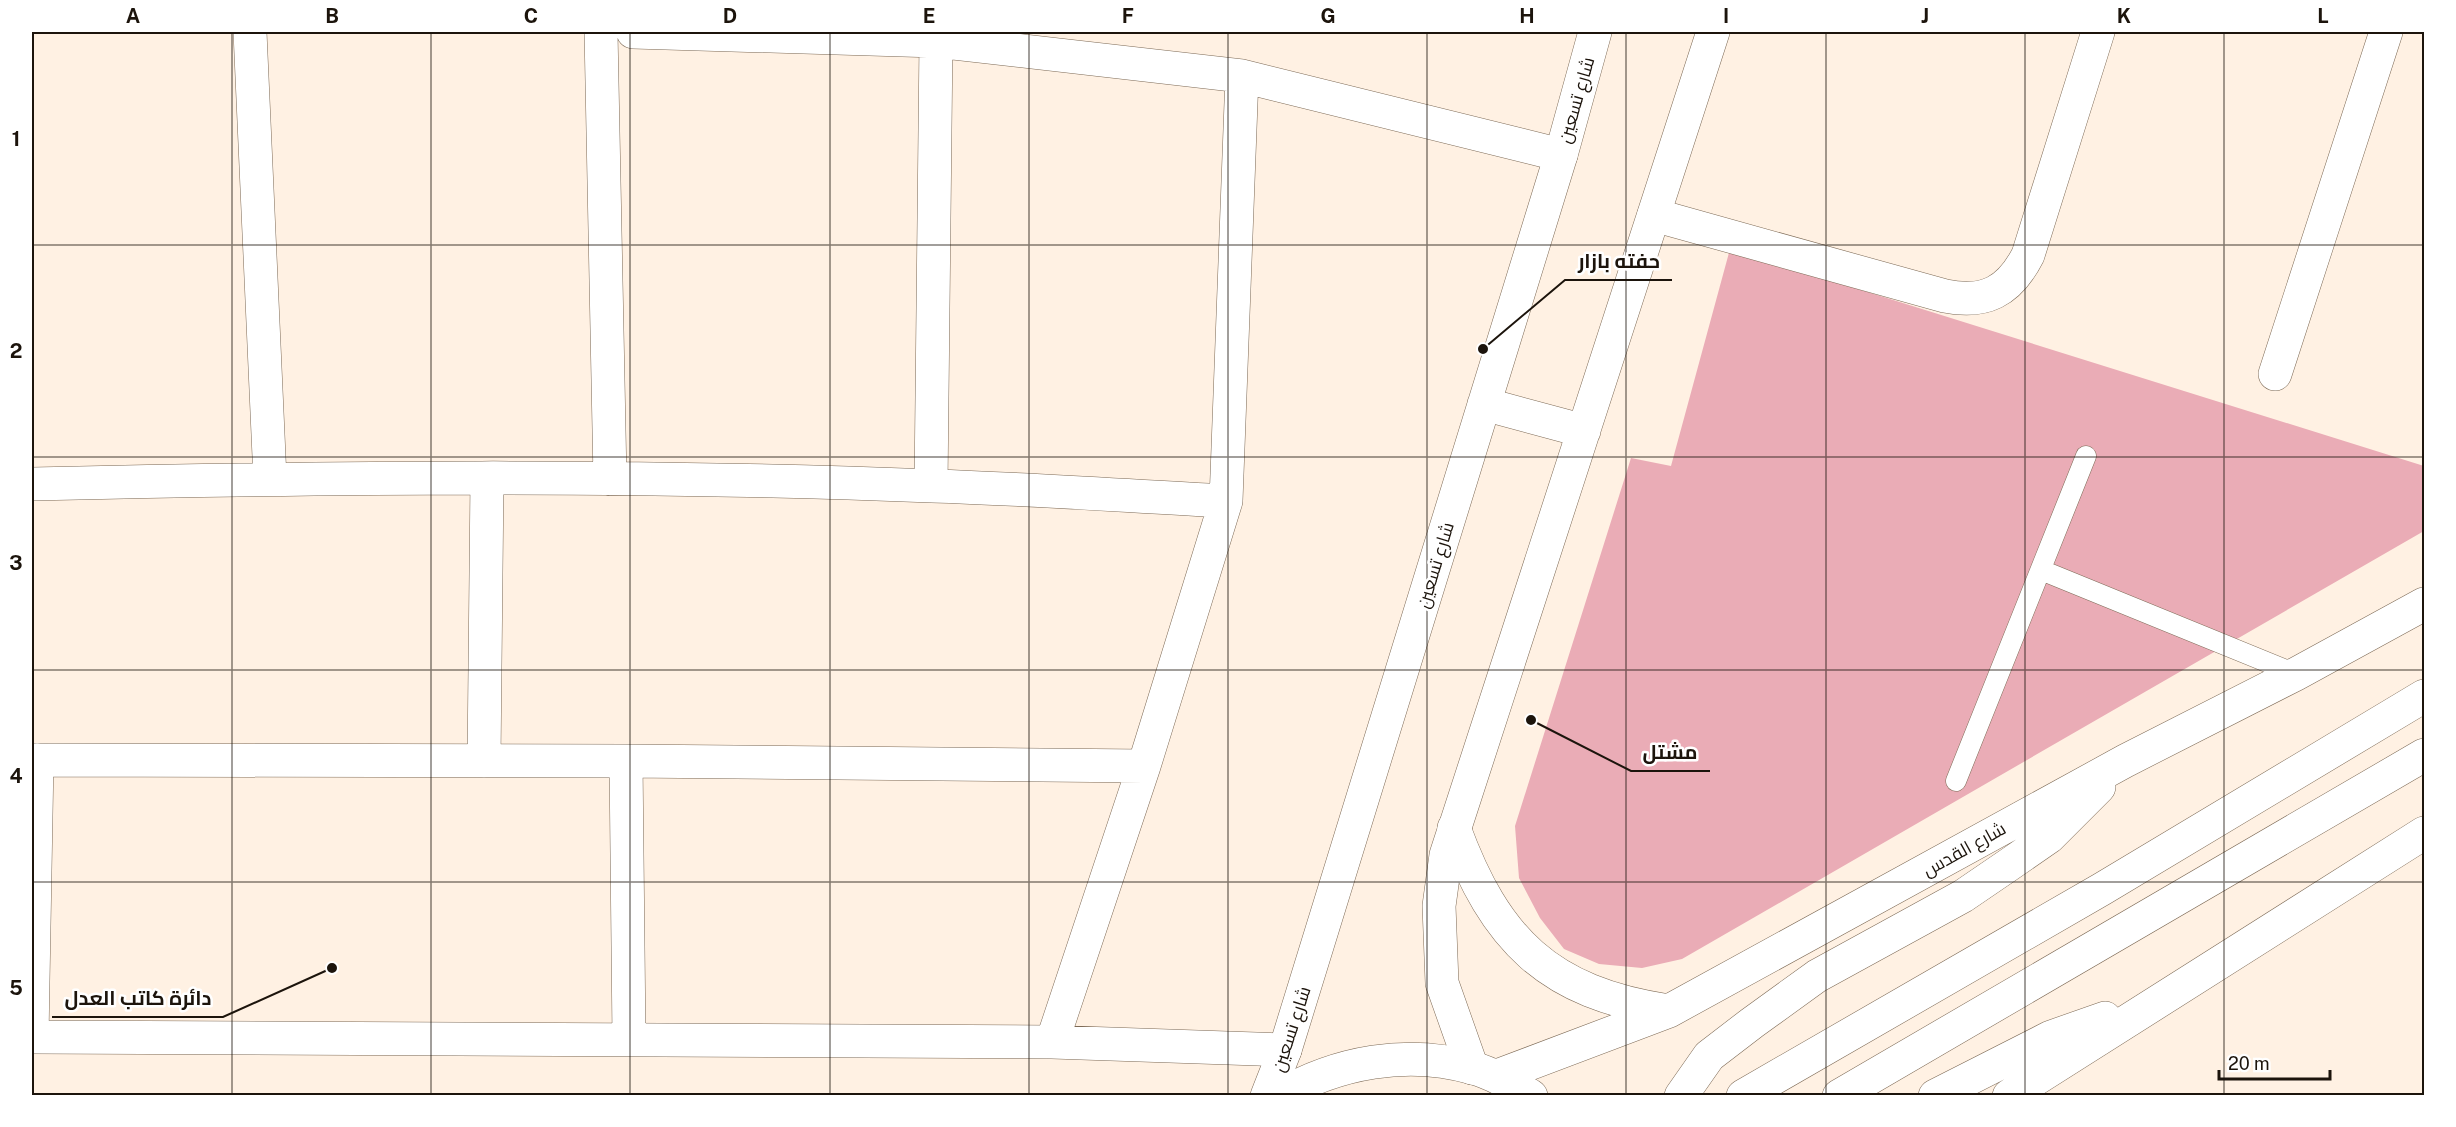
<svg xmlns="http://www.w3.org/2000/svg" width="2456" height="1127" font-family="'Public Sans',Cairo,sans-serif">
	<rect width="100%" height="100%" fill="#fff1e3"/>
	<!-- green -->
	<path fill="#eaacb6" d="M1730,249L2424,466V531L1682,959L1642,968L1599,964L1564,949L1540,918L1519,878L1515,826L1631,458L1671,466Z"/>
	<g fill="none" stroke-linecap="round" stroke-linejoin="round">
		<!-- service casing -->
		<g stroke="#7d6a56" stroke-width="21">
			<path id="service" d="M2041,570L2296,674
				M1956,781L2086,456"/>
		</g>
		<!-- minor casing -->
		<g stroke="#7d6a56" stroke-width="34">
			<path id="minor" d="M250,32L270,479
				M601,32L610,479
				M633,32L936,41L1242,76L1561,155
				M1654,215L1945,296C1985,304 2009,292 2028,255L2098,32
				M2275,374L2386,32
				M32,484C331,477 632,474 932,486C1030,489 1128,496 1226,501
				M931,486L936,41
				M32,760L626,761L1144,766
				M484,761L487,479
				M626,761L629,1038
				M32,1037L1052,1042L1285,1050
				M32,1037L37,760
				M1052,1042L1144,766L1226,501L1242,76"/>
		</g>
		<!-- secondary casing -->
		<g stroke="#7d6a56" stroke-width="34">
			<path id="secondary" d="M1484,404L1584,431
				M1472,1068L1442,983L1439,906L1446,855L1713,32
				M1267,1096L1285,1050L1561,155L1595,32
				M1743,1096L2102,889L2424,696
				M1839,1096L2424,755"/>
		</g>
		<!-- primary casing -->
		<g stroke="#7d6a56" stroke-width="34">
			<path id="primary" d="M1454,828C1495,940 1548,993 1669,1011
				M1497,1076L1669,1011L2125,761L2296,674L2424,604
				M1279,1096C1337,1062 1408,1049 1473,1068C1494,1074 1512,1085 1531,1096
				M1681,1096L1709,1056L1752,1023L1817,976L1963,896L2007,866L2049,837L2099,787
				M1935,1096L2051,1037L2105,1018
				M2009,1096L2424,833"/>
		</g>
		<!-- service -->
		<use href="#service" stroke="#fff" stroke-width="20"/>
		<!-- minor -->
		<use href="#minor" stroke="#fff" stroke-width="33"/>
		<!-- secondary -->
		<use href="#secondary" stroke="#fff" stroke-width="33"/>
		<!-- primary -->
		<use href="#primary" stroke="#fff" stroke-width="33"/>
	</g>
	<!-- grid -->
	<path fill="none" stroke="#1c140c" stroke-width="1.5" stroke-opacity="0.55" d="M232,32V1096M431,32V1096M630,32V1096M830,32V1096M1029,32V1096M1228,32V1096M1427,32V1096M1626,32V1096M1826,32V1096M2025,32V1096M2224,32V1096M32,245H2424M32,457H2424M32,670H2424M32,882H2424"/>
	<g text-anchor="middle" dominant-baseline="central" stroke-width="5" stroke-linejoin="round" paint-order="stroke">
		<!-- street labels -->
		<g font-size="18" fill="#1c140c" stroke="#fff">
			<text transform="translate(1576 100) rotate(-74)">شارع تسعين</text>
			<text transform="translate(1435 565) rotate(-73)">شارع تسعين</text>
			<text transform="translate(1964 849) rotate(-29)">شارع القدس</text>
			<text transform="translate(1291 1029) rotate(-72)">شارع تسعين</text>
		</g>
	</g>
	<!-- callouts -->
	<path fill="none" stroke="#1c140c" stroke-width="2" d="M1483 349L1565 280H1672M1531 720L1631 771H1710M332 968L223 1017H52"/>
	<g fill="#1c140c" stroke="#fff" stroke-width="2">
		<circle cx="1483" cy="349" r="6"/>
		<circle cx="1531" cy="720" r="6"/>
		<circle cx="332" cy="968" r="6"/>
	</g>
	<g font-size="20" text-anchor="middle" font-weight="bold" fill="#1c140c" stroke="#fff" stroke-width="5" stroke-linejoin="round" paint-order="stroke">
		<text x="1619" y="268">حفته بازار</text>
		<text x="1670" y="759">مشتل</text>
		<text x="138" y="1005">دائرة كاتب العدل</text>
	</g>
	<!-- border -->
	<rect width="2456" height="1127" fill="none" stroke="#ffffff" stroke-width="66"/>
	<!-- scale -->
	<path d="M2219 1070v9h111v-9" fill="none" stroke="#1c140c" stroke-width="3"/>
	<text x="2228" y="1070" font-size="18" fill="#1c140c" stroke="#ffffff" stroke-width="4.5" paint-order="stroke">20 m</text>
	<rect x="33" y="33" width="2390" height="1061" fill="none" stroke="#1c140c" stroke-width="2"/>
	<g font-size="20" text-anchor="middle" font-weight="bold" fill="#1c140c">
		<text x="133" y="23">A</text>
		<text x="332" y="23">B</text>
		<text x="531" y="23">C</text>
		<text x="730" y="23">D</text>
		<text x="929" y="23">E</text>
		<text x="1128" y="23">F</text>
		<text x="1328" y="23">G</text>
		<text x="1527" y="23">H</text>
		<text x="1726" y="23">I</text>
		<text x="1925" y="23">J</text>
		<text x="2124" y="23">K</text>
		<text x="2323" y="23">L</text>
		<text x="16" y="146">1</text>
		<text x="16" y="358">2</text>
		<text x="16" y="570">3</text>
		<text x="16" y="783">4</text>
		<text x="16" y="995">5</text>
	</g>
</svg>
